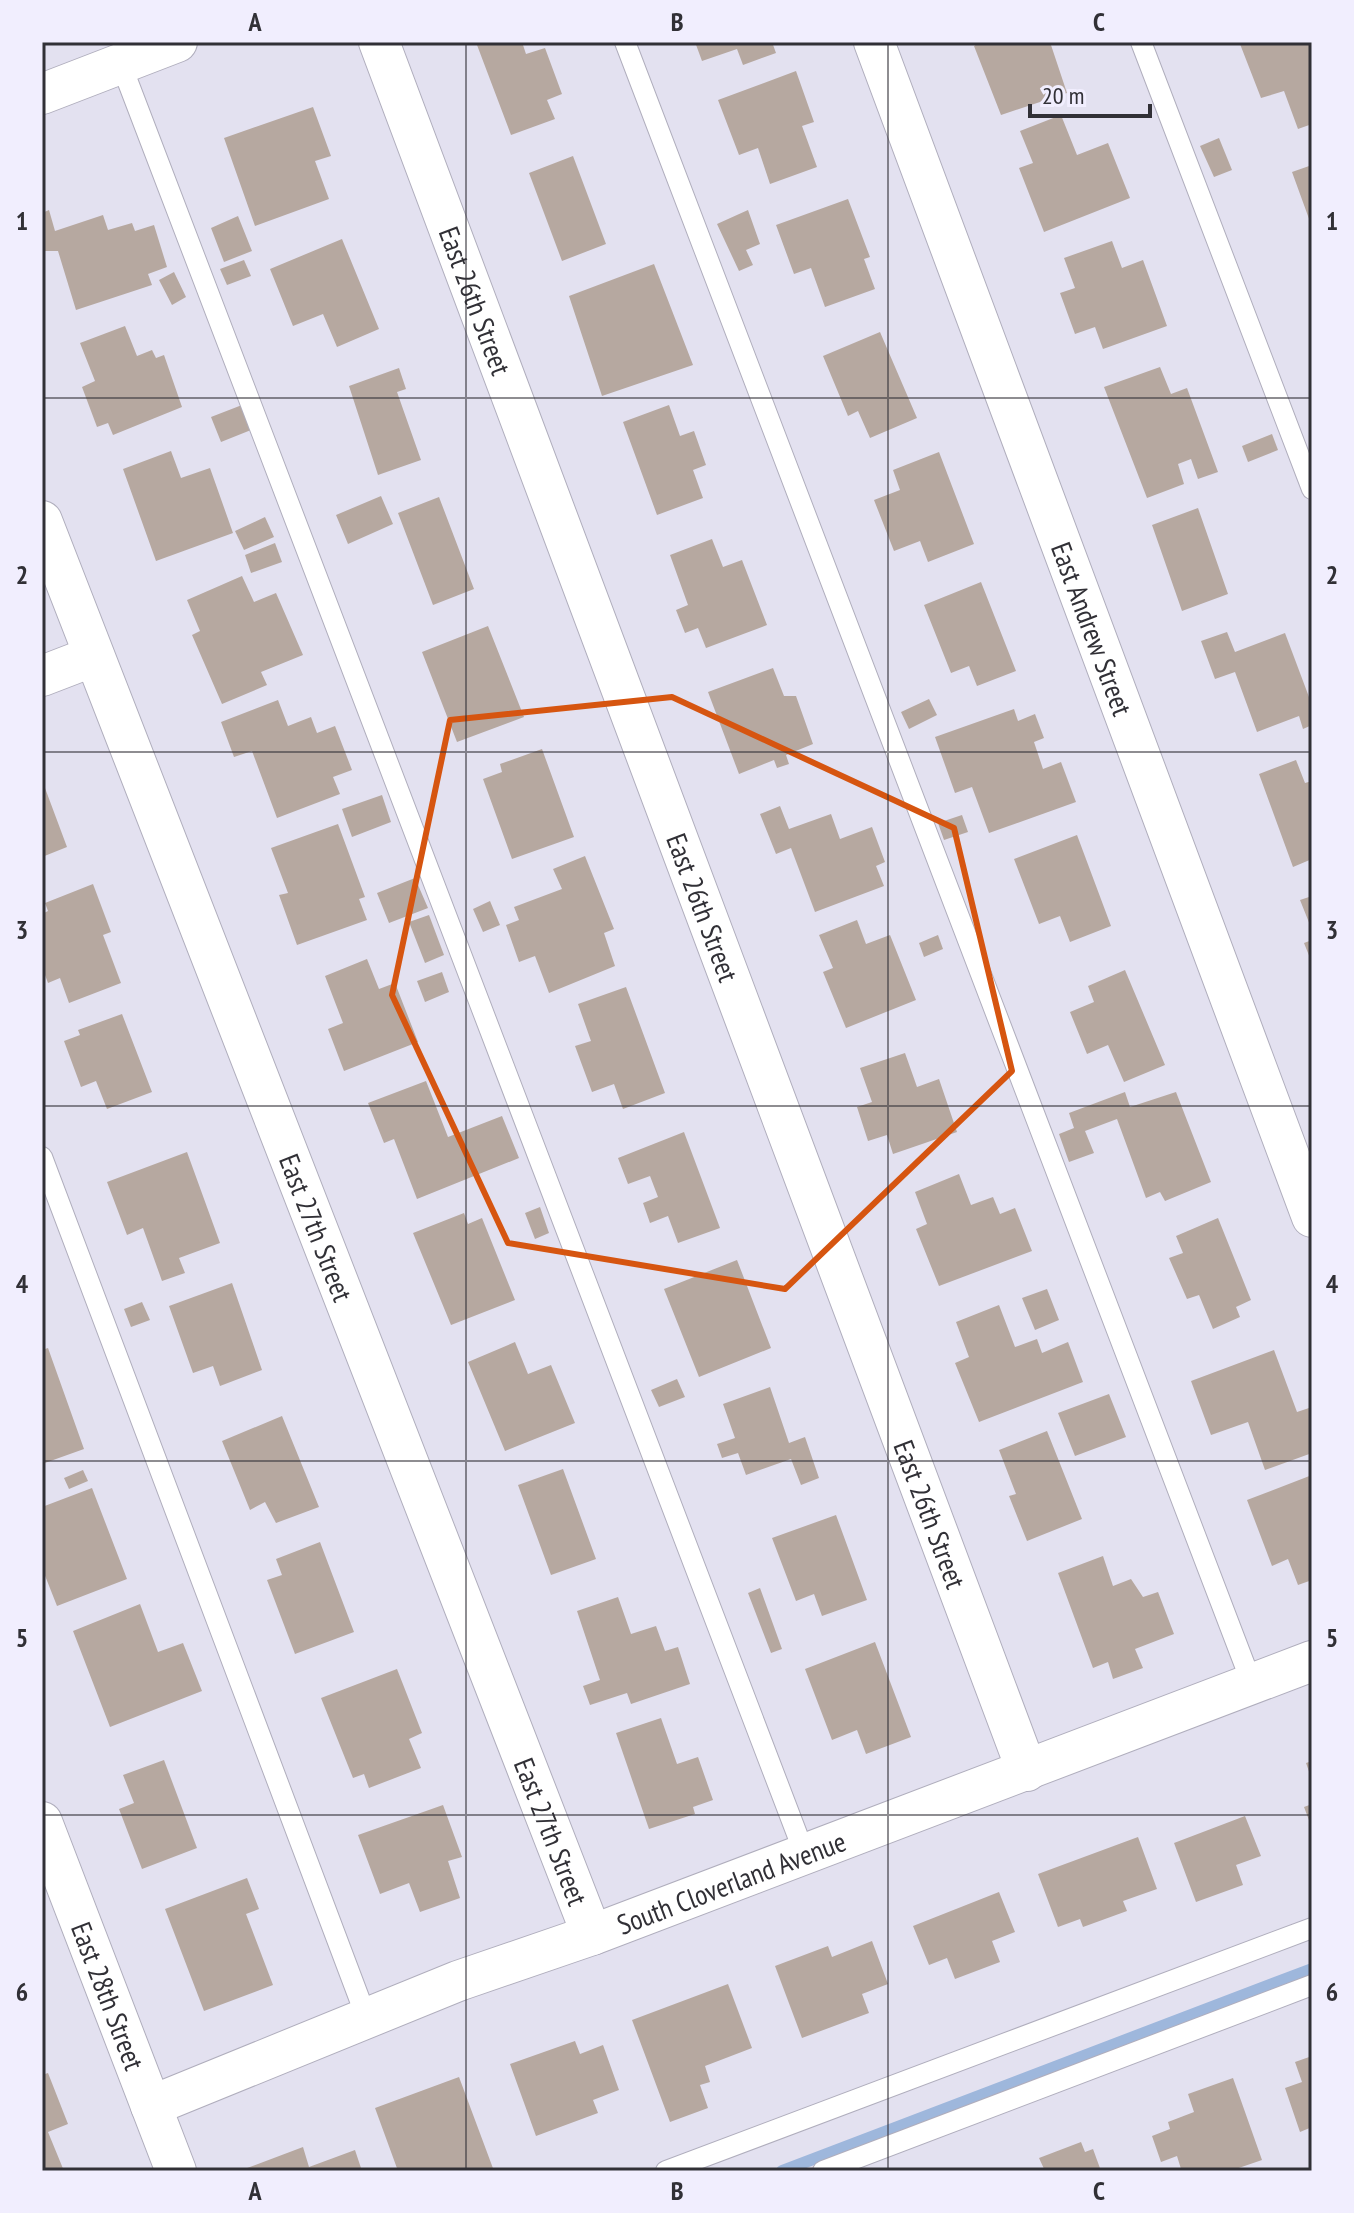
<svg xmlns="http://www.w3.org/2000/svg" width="1354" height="2213" font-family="'PT Sans Narrow',sans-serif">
	<rect width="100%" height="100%" fill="#e3e1f0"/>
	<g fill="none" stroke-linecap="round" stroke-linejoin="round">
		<!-- stream -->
		<path stroke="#9eb7dc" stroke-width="12" d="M782,2171L1312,1969"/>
	</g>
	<!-- building -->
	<path fill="#b6a8a0" d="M486,42H522L526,54L545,48L562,94L547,100L555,119L511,135L477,45Z
		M695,42H772L776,53L743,65L737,49L702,61Z
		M980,42H1050L1067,93L1001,115L974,46Z
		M1246,42H1312V124L1298,129L1284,91L1261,98L1240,44Z
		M796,71L814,122L802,126L817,167L770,184L758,148L739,155L718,100Z
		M313,107L331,156L315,161L329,199L255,226L224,138Z
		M1061,115L1077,155L1108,143L1130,198L1044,232L1019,168L1033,163L1020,131Z
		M1219,138L1232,170L1214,177L1200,146Z
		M573,156L606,244L562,261L529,173Z
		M1312,165V227L1292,172Z
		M848,199L870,257L864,259L875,289L825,307L811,268L794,274L776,225Z
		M49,210L55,231L103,215L108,230L132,223L135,231L154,225L167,267L148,274L152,285L76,310L58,251H42V213Z
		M748,210L760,244L746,250L753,265L739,271L717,224Z
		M238,216L252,251L224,262L211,228Z
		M342,239L379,329L337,347L323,314L293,326L270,269Z
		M1112,241L1122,268L1143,260L1167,326L1103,349L1095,327L1075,334L1060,293L1075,288L1064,258Z
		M244,260L251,276L227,285L220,269Z
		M654,264L693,365L602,396L569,296Z
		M174,272L186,297L172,305L159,280Z
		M125,326L137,356L152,350L156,358L164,355L182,407L113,435L108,423L97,427L82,387L95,381L80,343Z
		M880,332L917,418L870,438L858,411L848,416L823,356Z
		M1160,367L1171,394L1187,388L1218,472L1198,479L1191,459L1178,464L1184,484L1147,498L1104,387Z
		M399,368L406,389L397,392L421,460L378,475L349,386Z
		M242,405L251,430L221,442L211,417Z
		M669,405L680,436L694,431L706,465L693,470L703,498L657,515L623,422Z
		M1272,434L1278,450L1248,462L1242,446Z
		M171,451L181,478L210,468L233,533L156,561L123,469Z
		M939,452L974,544L928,562L920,541L894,551L874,500L900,490L893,470Z
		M381,496L393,524L348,544L336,515Z
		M439,497L474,589L433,605L398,513Z
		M1198,508L1228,594L1182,611L1152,525Z
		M265,517L274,537L244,550L235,531Z
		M712,539L723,567L742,560L767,625L706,648L698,628L685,633L676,610L688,605L670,555Z
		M275,543L282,562L251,573L245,555Z
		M242,576L254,602L276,593L303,655L261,672L267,685L222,704L192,635L200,631L187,600Z
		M981,582L1016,671L977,686L969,666L951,673L924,605Z
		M488,626L524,717L457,742L422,652Z
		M1227,632L1235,652L1285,633L1312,705V725L1303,729L1299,716L1257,732L1235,672L1215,679L1201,641Z
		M773,668L784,696H796L813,744L786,755L789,764L777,768L774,760L739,774L708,692Z
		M929,699L937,715L909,729L901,712Z
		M278,700L288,726L311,717L317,733L335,726L352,770L333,777L340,794L277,818L252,751L234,757L221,722Z
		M1014,709L1018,721L1035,714L1044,738L1034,742L1043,769L1061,762L1076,802L989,833L972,787L955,793L935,737Z
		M542,749L574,837L512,859L483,779L502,772L500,764Z
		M1296,760L1305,783L1312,781V859L1293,867L1259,774Z
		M42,780L67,847L42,857Z
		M382,795L391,822L352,837L342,809Z
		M780,806L789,829L831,814L840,839L872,827L885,862L876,866L884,886L815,912L791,848L776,854L760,814Z
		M962,815L968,832L944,840L938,823Z
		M338,824L365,897L359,899L367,920L297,945L279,895L288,893L271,848Z
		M1077,835L1111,926L1070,942L1060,916L1039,924L1014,859Z
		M585,856L614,929L604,933L615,966L549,993L535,956L519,962L506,925L519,920L514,907L562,889L553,869Z
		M415,878L428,908L389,923L377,893Z
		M93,884L111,932L103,935L121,983L69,1003L60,978L48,983L42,967V914L48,911L45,903Z
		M1312,896V930L1300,900Z
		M490,901L500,925L483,932L473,909Z
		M429,915L444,955L425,963L409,922Z
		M857,920L866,944L890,935L916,1000L846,1028L823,972L833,968L819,935Z
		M938,935L943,949L924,957L919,943Z
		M1312,940V963L1304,943Z
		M367,959L379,989L395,983L418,1042L344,1071L328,1029L343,1023L325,976Z
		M1125,970L1165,1065L1124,1082L1108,1045L1087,1054L1070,1012L1094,1002L1088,986Z
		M442,972L449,992L425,1002L417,981Z
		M626,987L665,1093L623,1109L614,1084L592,1092L575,1046L591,1041L578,1004Z
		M122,1014L152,1092L107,1109L96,1081L81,1087L64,1041L80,1035L78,1030Z
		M905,1053L917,1087L939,1079L957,1132L893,1154L887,1135L868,1141L857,1107L872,1102L860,1068Z
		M426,1081L448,1137L502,1116L519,1158L417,1199L394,1139L384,1143L368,1103Z
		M1125,1092L1130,1107L1176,1092L1211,1182L1165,1201L1160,1192L1146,1198L1117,1119L1085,1131L1094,1153L1069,1162L1059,1134L1074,1128L1069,1113Z
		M684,1132L720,1228L678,1243L668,1216L650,1223L643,1203L658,1197L650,1176L628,1184L618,1158Z
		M187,1152L220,1243L179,1258L185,1273L162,1281L143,1228L127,1235L107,1182Z
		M959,1174L971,1205L993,1197L1000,1214L1015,1208L1032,1251L939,1286L916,1229L927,1224L915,1192Z
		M540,1207L549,1233L535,1239L525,1213Z
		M464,1213L468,1224L482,1218L515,1300L451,1325L413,1233Z
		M1218,1218L1251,1300L1236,1307L1240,1317L1213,1329L1199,1295L1187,1299L1169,1258L1183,1253L1176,1236Z
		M737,1260L771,1348L699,1377L664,1289Z
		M232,1283L262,1370L220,1386L213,1366L193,1373L169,1306Z
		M1047,1289L1059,1320L1035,1330L1022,1298Z
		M142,1302L150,1320L131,1327L124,1309Z
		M999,1305L1015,1347L1037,1339L1042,1353L1068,1342L1083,1382L979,1422L955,1363L969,1357L956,1322Z
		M515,1342L528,1374L551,1365L575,1423L505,1451L468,1362Z
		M48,1348L84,1449L42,1464V1350Z
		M1274,1350L1297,1412L1312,1407V1453L1265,1470L1248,1422L1211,1435L1191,1381Z
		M677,1379L685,1397L659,1407L651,1390Z
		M770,1387L789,1443L805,1437L819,1478L801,1485L791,1459L746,1475L738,1453L722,1458L717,1444L735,1438L723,1404Z
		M1109,1394L1126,1437L1075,1456L1058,1413Z
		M282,1416L319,1507L276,1523L265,1502L250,1510L222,1441Z
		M1047,1431L1082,1519L1027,1541L1009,1496L1016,1494L999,1450Z
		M563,1469L596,1559L551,1575L518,1485Z
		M83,1470L88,1481L69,1489L64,1478Z
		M1312,1475V1580L1298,1585L1288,1559L1272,1566L1247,1500Z
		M92,1488L127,1579L57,1606L42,1568V1507Z
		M836,1515L867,1600L822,1616L814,1594L796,1601L772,1538Z
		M320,1542L354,1632L295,1654L267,1580L282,1575L276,1559Z
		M1103,1556L1113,1586L1131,1579L1143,1597L1158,1592L1174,1634L1135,1649L1143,1668L1113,1679L1108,1662L1093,1668L1058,1573Z
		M760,1588L782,1649L771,1653L748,1593Z
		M618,1597L631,1634L656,1626L665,1651L678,1647L690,1684L631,1704L627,1693L590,1705L583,1686L600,1680L577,1611Z
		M140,1604L158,1652L183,1643L202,1691L110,1727L73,1631Z
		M875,1642L911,1737L866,1754L857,1730L832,1740L805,1669Z
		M397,1669L422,1733L409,1739L421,1768L369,1788L364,1774L353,1778L321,1698Z
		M661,1718L677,1764L698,1757L713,1800L693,1807L695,1814L649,1829L616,1733Z
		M164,1760L197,1848L142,1869L119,1809L134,1803L123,1775Z
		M1312,1761V1780L1306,1763Z
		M1312,1804V1828L1304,1807Z
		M443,1805L462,1857L448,1861L460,1898L420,1912L409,1883L380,1894L358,1835Z
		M1245,1816L1261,1856L1236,1865L1243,1885L1196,1902L1174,1843Z
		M1138,1837L1157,1889L1123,1901L1127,1911L1083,1927L1080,1919L1058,1927L1038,1874Z
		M247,1878L259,1909L246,1914L273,1985L204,2011L165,1909Z
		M999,1892L1015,1932L992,1941L1000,1962L955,1979L947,1958L929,1965L913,1926Z
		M872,1941L888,1984L862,1994L869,2013L802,2038L775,1966L828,1946L832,1957Z
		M728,1984L752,2048L705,2066L710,2082L700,2085L708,2108L670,2122L632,2020Z
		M575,2041L580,2054L603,2045L619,2090L593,2100L598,2113L536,2136L510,2064Z
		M1312,2056V2127L1300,2132L1285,2088L1302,2082L1295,2062Z
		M48,2073L68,2124L48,2132L64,2171H42V2075Z
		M459,2077L494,2171H398L375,2108Z
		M1233,2078L1262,2160L1230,2171H1176L1181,2169L1177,2156L1161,2162L1152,2136L1170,2129L1168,2122L1194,2112L1188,2094Z
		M1081,2142L1085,2152L1093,2149L1101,2171H1045L1039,2158Z
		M303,2147L309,2167L355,2150L362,2171H239Z"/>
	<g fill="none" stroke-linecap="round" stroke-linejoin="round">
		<!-- lane casing -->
		<g stroke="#b0aebd" stroke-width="22">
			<path id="lane" d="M625,42L1252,1684
				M1141,42L1312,489
				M121,64L805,1855
				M42,1157L367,2019
				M666,2171L1312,1928
				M823,2171L1312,1985"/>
		</g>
		<!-- street casing -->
		<g stroke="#b0aebd" stroke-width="42">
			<g id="street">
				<path id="s1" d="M379,42L1027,1771"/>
				<path id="s2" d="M874,42L1312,1217"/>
				<path d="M42,94L177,42"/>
				<path id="s3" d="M42,521L592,1935"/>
				<path d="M42,676L94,656"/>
				<path id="s4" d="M42,1822L176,2171"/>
				<path id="s5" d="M151,2106L458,1981L592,1935L1312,1661"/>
			</g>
		</g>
		<!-- lane -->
		<use href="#lane" stroke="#fff" stroke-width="20"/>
		<!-- street -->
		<use href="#street" stroke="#fff" stroke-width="40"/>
	</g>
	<!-- marked area -->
	<path fill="none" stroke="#d65510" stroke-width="6" stroke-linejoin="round" d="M672,697L954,828L1012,1071L785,1289L508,1243L392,995L450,720Z"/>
	<!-- grid -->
	<path fill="none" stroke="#313036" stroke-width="2" stroke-opacity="0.55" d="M466,42V2171M888,42V2171M42,398H1312M42,752H1312M42,1106H1312M42,1461H1312M42,1815H1312"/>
	<g text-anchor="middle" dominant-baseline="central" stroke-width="8" stroke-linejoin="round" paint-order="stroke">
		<!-- street labels -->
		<g font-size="28" fill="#313036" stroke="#f1eefe">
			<text stroke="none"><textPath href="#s1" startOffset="276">East 26th Street</textPath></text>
			<text stroke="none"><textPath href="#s2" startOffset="626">East Andrew Street</textPath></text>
			<text stroke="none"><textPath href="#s1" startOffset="924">East 26th Street</textPath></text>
			<text stroke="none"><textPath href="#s3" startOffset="758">East 27th Street</textPath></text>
			<text stroke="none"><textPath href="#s1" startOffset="1572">East 26th Street</textPath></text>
			<text stroke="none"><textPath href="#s3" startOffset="1406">East 27th Street</textPath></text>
			<text stroke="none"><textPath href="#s5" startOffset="622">South Cloverland Avenue</textPath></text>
			<text stroke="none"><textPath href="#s4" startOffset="186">East 28th Street</textPath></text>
		</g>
	</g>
	<!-- border -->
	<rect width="1354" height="2213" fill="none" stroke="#f1eefe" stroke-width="88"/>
	<!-- scale -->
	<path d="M1030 104v12h120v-12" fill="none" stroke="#313036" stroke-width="4"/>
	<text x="1042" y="104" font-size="24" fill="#313036" stroke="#f1eefe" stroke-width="6" paint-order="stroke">20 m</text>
	<rect x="44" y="44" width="1266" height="2125" fill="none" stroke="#313036" stroke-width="3"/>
	<g font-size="26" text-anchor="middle" font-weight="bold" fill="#313036">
		<text x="255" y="31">A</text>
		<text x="677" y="31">B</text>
		<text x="1099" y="31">C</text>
		<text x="22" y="230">1</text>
		<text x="1332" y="230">1</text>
		<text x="22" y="584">2</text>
		<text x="1332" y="584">2</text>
		<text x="22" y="939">3</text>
		<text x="1332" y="939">3</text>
		<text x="22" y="1293">4</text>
		<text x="1332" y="1293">4</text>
		<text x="22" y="1647">5</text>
		<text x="1332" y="1647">5</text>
		<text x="22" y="2001">6</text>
		<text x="1332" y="2001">6</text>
		<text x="255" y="2200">A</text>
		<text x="677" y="2200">B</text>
		<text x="1099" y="2200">C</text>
	</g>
</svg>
